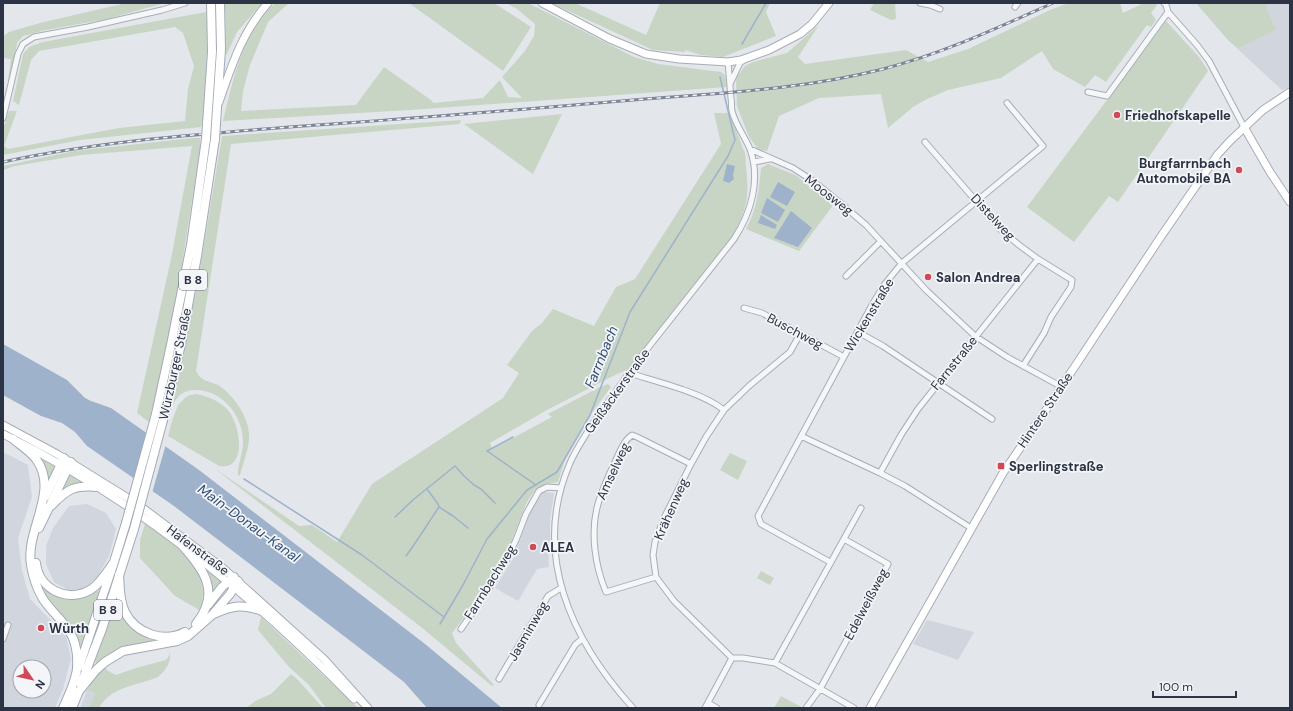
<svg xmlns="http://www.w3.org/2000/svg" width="1293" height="711" font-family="'DM Sans',sans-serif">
	<rect width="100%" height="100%" fill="#e3e6eb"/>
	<!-- built -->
	<path fill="#d1d5dd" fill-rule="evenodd" d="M1196,3H1290V87L1282,90L1229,41Z
		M3,452L28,465L32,497L18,538L22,571L30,599L66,636L71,659L63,689L55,708H3ZM20,667H44V691H20Z
		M544,492L554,493L550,520V545L548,550L549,567L537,569L518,601L495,588L514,557L529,515L537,497Z
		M87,504L106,513L116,529L109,556L98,576L86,588L70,591L54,582L46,564V546L53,528L69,506Z
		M927,620L974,632L958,660L913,644Z
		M87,690L95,693L89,708H80Z"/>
	<!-- green -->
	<path fill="#c8d5c4" d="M126,3H165L107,19L46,30L23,36L17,43L11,82L8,81L11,59L3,58V36L9,32L40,23Z
		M225,3H262L237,32L226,56Z
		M275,3H289L268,22L250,65L243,91L241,111L356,105L384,67L431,100L433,103L483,98L500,80L508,97L522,98L502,77L525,51L534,36L535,24L517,9L506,3H528L634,57L658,64L721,72L725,75L727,87L410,110L223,121C234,76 241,37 275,3Z
		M409,3H494L531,27L503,71Z
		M551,3H575L646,35L660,3H770L766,12L776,36L723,57L701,55L685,50V52L653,50Z
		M874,3H895L896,19L891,20L870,10Z
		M1069,3H1120L1123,13L1144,3H1156L1157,5L1151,13L1156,20L1151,27L1147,25L1106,82L1095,75L1085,87L1053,69L1042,51L1001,78L948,90L925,100L913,107L888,128L881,94L819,98L779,116L767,151L758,149L749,137L737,106L736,78L745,66L753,62L787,53L819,25L798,57L805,64L906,50L928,62L968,49L1050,10Z
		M1196,3H1267V10L1276,30L1238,48L1229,41Z
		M206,12L208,32L204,114L201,127L80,140L3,155V129L9,111H17L4,146L8,149L119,128L185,121L188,89L194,66L183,33L175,27L39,51L31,60L19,105L13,101L23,54L29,47L43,42Z
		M1166,21L1199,57L1208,71L1118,202L1109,196L1074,242L1027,207Z
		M714,113H730L743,149C747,155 745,160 746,167C749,196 748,205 735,232L627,370L615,375L547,410L490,443L492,449L552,417L548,414L598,388L608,384L611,387L583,425L566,456L558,482C539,485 536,487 526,504L505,557L481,596L452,633L456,643L494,685L492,686L421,627L214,468L299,526L312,525L337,542L372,484L503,398L519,373L507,365L532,331L542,323L553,309L594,326L616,287L635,279L721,144Z
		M562,114L533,174L464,124Z
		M461,120L460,124L231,144L196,371C203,384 211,380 221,387C236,398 251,421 249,440C248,451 243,464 240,475L238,476C237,467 243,453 243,443C244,416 222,389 194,390C179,390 172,404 168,417L197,287L222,136Z
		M193,138H200V149L180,277L163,365L149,422L137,413L171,259L192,146L81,155L15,166L3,170V166L74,151Z
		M768,164L795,175L834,204L799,251L746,229C757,210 759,189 761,168Z
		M196,394C207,396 217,400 226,408C240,421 249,471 219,466L168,436L172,421L178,405L186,397L190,395Z
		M730,453L747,461L738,480L720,470Z
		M39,458L54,465L55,467L49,484Z
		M70,475L83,483L61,491L68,477Z
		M145,524C171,542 202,561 204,596L202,597L204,602L201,611L175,596L140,558V540Z
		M205,567L222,580L212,595L205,568Z
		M761,571L774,578L770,585L757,578Z
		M45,590L89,594L98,591H100L101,593L84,644L82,646L80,645C77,641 76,635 73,631C67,622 43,601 45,590Z
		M115,601H117C127,620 130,630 151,638L152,641L151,643L96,664L95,660Z
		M261,617L356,706L357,708H326L308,684L289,667L258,630Z
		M170,652C171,663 166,670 158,677C137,686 111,686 99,708H89L95,693L87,690L95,677L105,667L108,671L116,675L136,668L166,660L169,656Z
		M291,674L299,681L323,708H246L257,700L271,694Z
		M781,696L803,708H774Z"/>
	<!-- water -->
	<path fill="#9eb2cb" d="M727,164L735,166L733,175L734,179L729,183L723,181Z
		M778,182L795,192L787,206L770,197Z
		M767,198L785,210L778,222L761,213Z
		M791,211L812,228L798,247L774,238Z
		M761,215L777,225L775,229L758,223Z
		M3,344L67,380L85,398L91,401L111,408L199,470L425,644L502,708H427L404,682L174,506L87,446L75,432L62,423L41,416L3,395Z"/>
	<!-- pier -->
	<path fill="#e3e6eb" d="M147,431L166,444L152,493L134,480Z"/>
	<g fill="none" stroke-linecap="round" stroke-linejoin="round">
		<!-- stream -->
		<path stroke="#9eb2cb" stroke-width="1.5" d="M742,44L766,3
			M513,437L487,451L536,485
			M244,479L362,555L444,617
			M427,489L438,504L439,507L453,516L468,528
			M395,517L414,499L455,466L464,476L474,485L481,489L495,503
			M406,556C418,540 428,523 439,507
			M440,624L463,585L487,539L527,490L557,472L590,415L630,312L728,156L735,140L720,77"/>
		<!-- street casing -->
		<g stroke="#a8adb6" stroke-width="7">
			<path id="street" d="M920,3L930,5L940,9
				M1164,3L1166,5L1168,12L1197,45L1209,61L1244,127
				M1015,7L1018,3
				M730,84L740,63L744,60
				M1088,92L1107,96L1168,12
				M3,118L18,54L23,44L34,37L88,27L162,10L185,3
				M925,142L1001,230L1019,245L1038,259L1072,280L1071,287L1051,317L1044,333L1023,366
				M750,149L793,168L813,181L838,201L866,225L926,290L975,336L1007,357L1062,387
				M754,162L770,159
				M846,276L881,241
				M744,308L762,313L844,357
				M858,332L883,346L992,419
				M800,334L790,352L749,386L724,410L706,437L691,464L664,518L655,542L653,555L656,577L674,601L732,658H743L775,663L854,708
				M629,373C658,382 701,392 724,410
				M801,436L880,473L905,486L971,528
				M880,473L901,435L918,409L1038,259
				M830,562L761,524L758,516L872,305L884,285L902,263L1043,146L1007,103
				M656,577L606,592C595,566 590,532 598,504C602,490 608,477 614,464C619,454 623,441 632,435L637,437L691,464
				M461,629L488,590L506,561L516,540L526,514L539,491L547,487L561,488
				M3,639L8,625
				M775,663L861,508
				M499,679L548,596L561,588
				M708,703L717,708
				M539,705L575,645L582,639
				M633,708C571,640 531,553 570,463C577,447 588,431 598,416C613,395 628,374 644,353C674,315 704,277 734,239C751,213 761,180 750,149C745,137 735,124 732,111C731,107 732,102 731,98C730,86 729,74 728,62
				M705,708L732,658
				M806,708L820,689L888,564L844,539"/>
		</g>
		<!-- secondary casing -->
		<g stroke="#a8adb6" stroke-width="9">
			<path id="secondary" d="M542,3L610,39L646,54L679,59L728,62L741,60L769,50L800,34L812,24L829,3
				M219,102C232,65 242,32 268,3
				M1244,127L1270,172L1290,202
				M3,425L57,454L136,503L223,568L324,659L368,708
				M3,434C136,499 251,594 354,699
				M870,708L1003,473L1050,404L1162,235L1218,154L1230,141L1263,110L1290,92"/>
		</g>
		<!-- primary casing -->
		<g stroke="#a2aab7" stroke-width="10">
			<path id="primary" d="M216,123L221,49L220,3
				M207,124L212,52L211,3
				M156,414L172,340L191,245L206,139
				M163,420L181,344L197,256L215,139
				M13,439C20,445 30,451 36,459C60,491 25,530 31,565C33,577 37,589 43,599C58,621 74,626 77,655C77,661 78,668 76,674C74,685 68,697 63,708
				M45,497L64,458
				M52,505C67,489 75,485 97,487
				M39,528L71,462
				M180,543C203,568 222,592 196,624
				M36,563C39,589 67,603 90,590C100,584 107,572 114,562
				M119,575C120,587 119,600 125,612C136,634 164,643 185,632
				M208,605L222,587L234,577
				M214,614C233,605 243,604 262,611
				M79,667L114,562L126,523
				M81,684L102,629L134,529
				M72,708L79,691L96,670L105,662L123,651L177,641L188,636L212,615L230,594L238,581"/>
		</g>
		<!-- street -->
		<use href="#street" stroke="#f6f7f9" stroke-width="5"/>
		<!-- secondary -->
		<use href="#secondary" stroke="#fff" stroke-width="7"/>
		<!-- primary -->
		<use href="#primary" stroke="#fff" stroke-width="8"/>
		<!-- rail casing -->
		<g stroke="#7c8595" stroke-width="3">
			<path id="rail" d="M3,162C106,140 212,133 317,125C423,118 528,109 633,100C717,93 801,90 883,69C942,54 997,28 1053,3"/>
		</g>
		<!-- rail -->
		<use href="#rail" stroke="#f3f5f8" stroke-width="1.5" stroke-dasharray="4.5" stroke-linecap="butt"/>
		<!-- primary-bridge casing -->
		<g stroke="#a2aab7" stroke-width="10" stroke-linecap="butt">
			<path id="primary-bridge" d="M206,139L207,124
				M215,139L216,123
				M126,523L156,414
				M134,529L163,420"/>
		</g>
		<!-- primary-bridge -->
		<use href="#primary-bridge" stroke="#fff" stroke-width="8"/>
	</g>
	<!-- markers -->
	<g fill="#d04957" stroke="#f3f5f8" stroke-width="1.5">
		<circle cx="1117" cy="115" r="4"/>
		<circle cx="1239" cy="170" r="4"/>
		<circle cx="928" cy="277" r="4"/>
		<rect x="997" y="462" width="8" height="8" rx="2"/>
		<circle cx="533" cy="547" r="4"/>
		<circle cx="41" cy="628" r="4"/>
	</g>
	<g text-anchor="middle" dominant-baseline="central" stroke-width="3.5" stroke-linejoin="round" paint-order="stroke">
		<!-- shield labels -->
		<g fill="#f3f5f8" stroke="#676d7a" stroke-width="1">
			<rect x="179" y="270" width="28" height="20" rx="3"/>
			<rect x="94" y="600" width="28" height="20" rx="3"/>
		</g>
		<g font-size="12" font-weight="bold" fill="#2b3344">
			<text x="193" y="280">B 8</text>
			<text x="108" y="610">B 8</text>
		</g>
		<!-- poi labels -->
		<g font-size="13" font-weight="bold" fill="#2b3344" stroke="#f3f5f8" text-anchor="start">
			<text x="1125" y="115">Friedhofskapelle</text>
			<text x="1231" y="163" text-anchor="end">Burgfarrnbach<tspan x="1231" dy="15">Automobile BA</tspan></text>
			<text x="936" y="277">Salon Andrea</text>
			<text x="1009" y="466">Sperlingstraße</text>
			<text x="541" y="547">ALEA</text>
			<text x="49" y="628">Würth</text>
		</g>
		<!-- street labels -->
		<g font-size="13" fill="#2b3344" stroke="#f3f5f8">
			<text transform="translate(829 195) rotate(38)">Moosweg</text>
			<text transform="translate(993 217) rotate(47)">Distelweg</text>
			<text transform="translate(869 315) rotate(-59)">Wickenstraße</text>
			<text transform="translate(795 331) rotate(28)">Buschweg</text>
			<text transform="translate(954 363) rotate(-51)">Farnstraße</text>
			<text transform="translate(175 364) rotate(-78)">Würzburger Straße</text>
			<text transform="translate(617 391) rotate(-54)">Geißäckerstraße</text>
			<text transform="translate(1045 410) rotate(-56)">Hintere Straße</text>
			<text transform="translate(613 471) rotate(-65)">Amselweg</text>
			<text transform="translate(671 509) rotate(-66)">Krähenweg</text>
			<text transform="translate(198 550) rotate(37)">Hafenstraße</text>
			<text transform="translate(490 582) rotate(-58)">Farrnbachweg</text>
			<text transform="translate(866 604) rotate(-62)">Edelweißweg</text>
			<text transform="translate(528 631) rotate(-60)">Jasminweg</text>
		</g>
		<!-- water labels -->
		<g font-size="14" font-style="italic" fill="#345078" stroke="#f3f5f8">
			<text transform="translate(601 357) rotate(-68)">Farrnbach</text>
			<text transform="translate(249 523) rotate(36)">Main-Donau-Kanal</text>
		</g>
	</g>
	<!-- border -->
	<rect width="1293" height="711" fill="none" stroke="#2b3344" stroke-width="8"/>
	<!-- north arrow -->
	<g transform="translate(32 679) rotate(124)"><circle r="19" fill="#f3f5f8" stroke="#a3a7b0"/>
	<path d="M0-3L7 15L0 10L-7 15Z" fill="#d04957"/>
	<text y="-6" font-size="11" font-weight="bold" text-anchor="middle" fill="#2b3344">N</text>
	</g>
	<!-- scale -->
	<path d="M1153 691v6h83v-6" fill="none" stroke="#2b3344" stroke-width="2"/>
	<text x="1159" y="691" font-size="12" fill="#2b3344" stroke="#f3f5f8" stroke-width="3" paint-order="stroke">100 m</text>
</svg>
